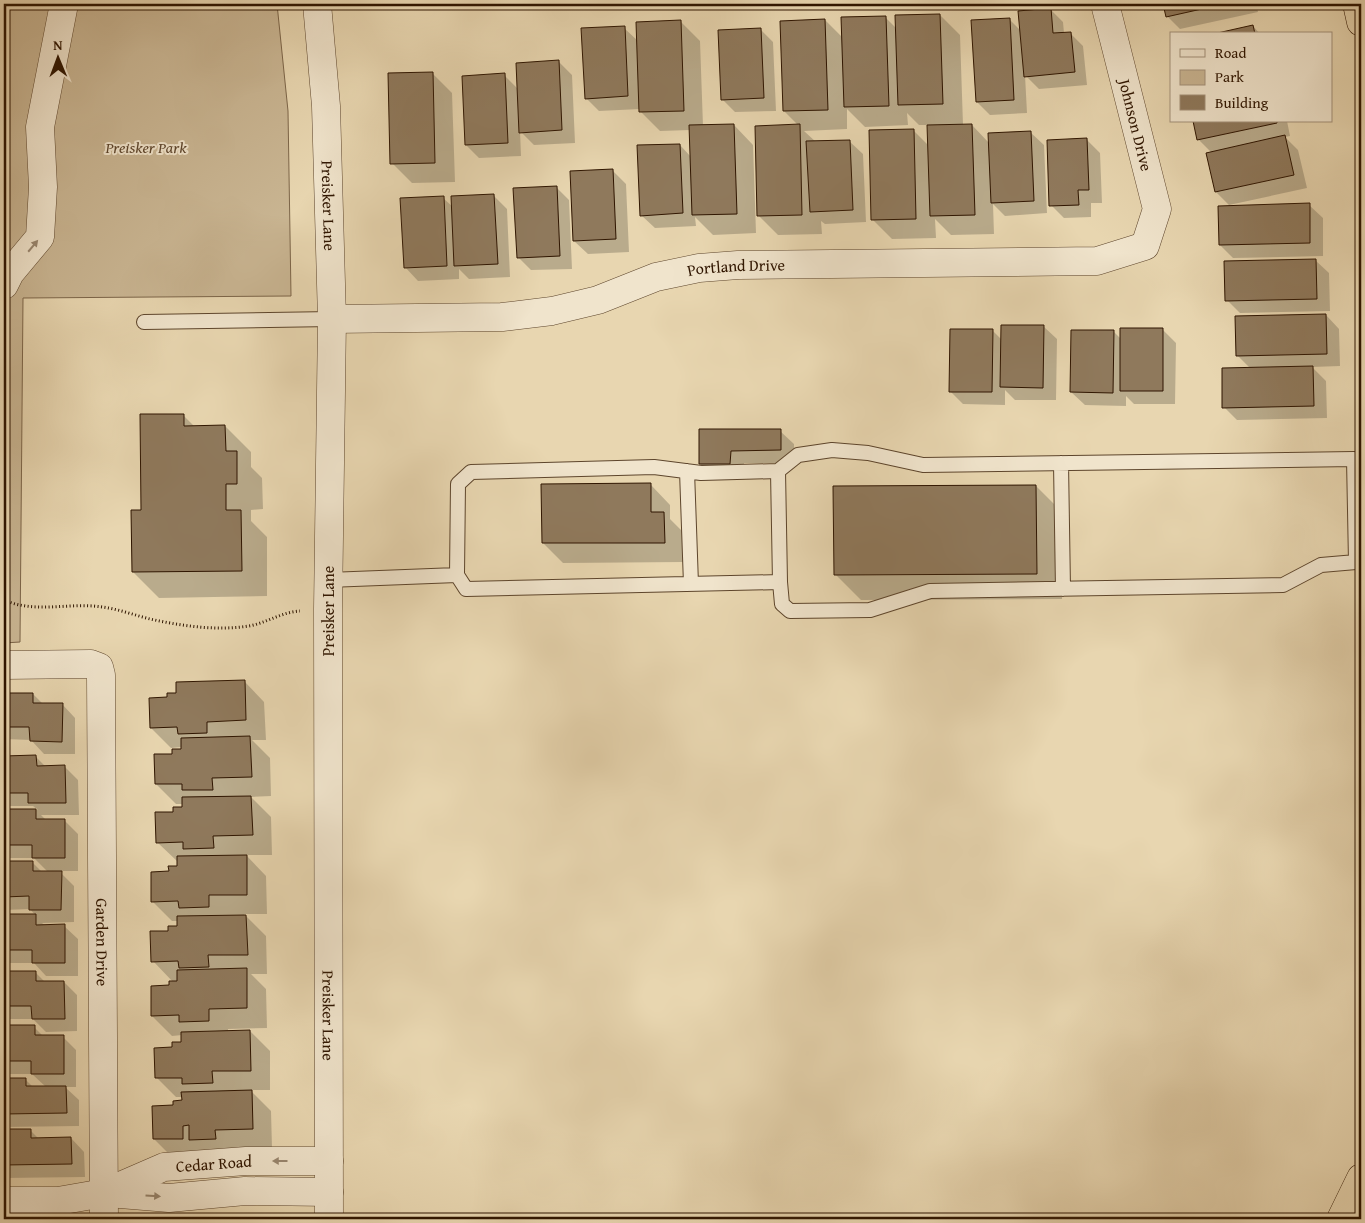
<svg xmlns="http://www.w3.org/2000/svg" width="1365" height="1223" font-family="'Gentium Book Plus',serif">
	<rect width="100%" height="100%" fill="#e8d6b0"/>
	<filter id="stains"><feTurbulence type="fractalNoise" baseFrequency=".004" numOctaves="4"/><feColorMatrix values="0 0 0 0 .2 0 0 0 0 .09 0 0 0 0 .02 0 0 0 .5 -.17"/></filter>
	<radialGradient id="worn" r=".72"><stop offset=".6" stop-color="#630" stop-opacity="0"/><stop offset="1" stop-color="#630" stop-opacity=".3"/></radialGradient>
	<!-- green -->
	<path fill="#c9b592" stroke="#7c6549" d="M4,4H277L288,111L291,296L23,298L20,642L4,643Z"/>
	<!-- shadow -->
	<path fill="#0003" d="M1164,4H1256L1258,12L1180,29L1167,16Z
		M1050,9L1063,22L1064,33H1070L1083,46L1087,85L1039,89L1025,75L1027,113L990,115L977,102L1010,20L1021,31Z
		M940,15L960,35L963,125H972L989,143L1030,132L1044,145L1047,213L1005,216L993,204L994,234L951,235L935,219L936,238L892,239L873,220L913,130L929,146L928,125H919L907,113L908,125L865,127L847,109V129L804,131L816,142L849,141L863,154L866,222L825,224L821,221L822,234L778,235L758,215L798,125L784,111L825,20L843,38L885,17L897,29Z
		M680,21L700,41L703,126L734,125L753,145L756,233L713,235L695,217L696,226L655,228L641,215L680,145L691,157L690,130L660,131L640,111V109L599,111L586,98L624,28L638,41Z
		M1253,26L1260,34H1219Z
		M760,29L773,42L776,111L735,112L722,99Z
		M559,62L572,75L575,143L534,145L520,131L521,156L479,158L466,145L504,75L518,89Z
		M432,73L452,93L455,182L412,183L392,163Z
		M1195,121H1287L1290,136L1285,137L1298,150L1307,188L1229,205L1216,192L1212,153L1199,140Z
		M1087,140L1100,153L1102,203H1091V217L1064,218L1051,205Z
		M613,171L626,184L629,252L588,254L574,241Z
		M556,187L569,200L572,269L531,270L518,257Z
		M494,196L507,209L510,277L469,279L459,269V279L418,281L405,267L443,198L453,207Z
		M1309,205L1323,218V256L1233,258L1220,245Z
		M1315,260L1329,273L1330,311L1240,313L1227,300Z
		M1326,315L1339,329L1340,366L1312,367L1326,381L1327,418L1237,420L1224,407L1251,369L1237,355Z
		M1043,326L1057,339L1056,400H1015L1005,390V405L963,404L950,391L992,330L1002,340Z
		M1163,330L1176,343L1175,404H1134L1126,396V406L1085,405L1071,392L1113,331L1121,339Z
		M183,415L195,427L225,426L251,452V467L262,478L263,509L251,510V521L267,537V596L159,598L133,572L143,511Z
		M780,431L794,444V463H744L743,477H713L700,464Z
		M651,485L670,505V519L684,533V562L563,563L543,543Z
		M1036,486L1062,512V599L861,600L835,574Z
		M245,682L264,702L266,740H252L270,758L271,796L251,797L271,817L272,855H246L266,876L267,914H244L266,936L267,974H251L266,989L267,1028L228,1029V1032L250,1031L270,1051V1090H250L271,1111L272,1148L174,1159L154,1139L174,1106L183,1102V1097H176L156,1077L174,1048L182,1044V1035L172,1036L152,1016L173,982L153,961L170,932L179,927L178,921H172L152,901L170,872L178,868V862L157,842L175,813L183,808V804H176L156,784L174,755L182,750V747L171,748L151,728L168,699L177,694Z
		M4,694H33L43,704H62L75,718V754H44L31,740L4,739Z
		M4,757H36L46,767H65L78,780L79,815H41L46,820H64L78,834V871H59L74,886V922L42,923L46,926H64L78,939V976H46L34,963H4V916H36L30,909L4,910V862H32L42,872H48L34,858H4V811L38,810L33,806H4Z
		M4,972H35L45,982H64L77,995V1031L46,1032L33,1019H4Z
		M4,1027H34L44,1037H63L76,1050V1087H65L79,1100V1126L4,1127V1079H25L34,1088L46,1087L32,1074H4Z
		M4,1130H30L39,1139L71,1138L84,1152L85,1177L4,1178Z"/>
	<!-- building -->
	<path fill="#8f795c" stroke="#2f1500" d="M1163,4H1224L1166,17Z
		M1051,8L1053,33L1071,32L1075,72L1024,77L1018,11Z
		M940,14L943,104L898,105L895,15Z
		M886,16L889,106L844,107L841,17Z
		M1010,18L1014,100L976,102L971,20Z
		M825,19L828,110L783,111L780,21Z
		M681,20L684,111L639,112L636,22Z
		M1253,25L1255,34H1213Z
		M625,26L628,96L585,99L581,28Z
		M761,28L764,98L721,100L718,30Z
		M559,60L562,130L519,133L516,63Z
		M433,72L435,163L390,164L388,73Z
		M505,73L508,143L465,145L462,76Z
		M1193,121H1277V123L1197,140Z
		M734,124L737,214L692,215L689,125Z
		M800,124L802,215L757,216L755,126Z
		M972,124L975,215L930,216L927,125Z
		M914,129L916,219L871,220L869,130Z
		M1031,131L1034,201L991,203L988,133Z
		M1285,135L1294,175L1215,192L1206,153Z
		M1087,138L1089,190H1078L1079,205L1049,206L1047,140Z
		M850,140L853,210L810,212L806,141Z
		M680,144L683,213L640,216L637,145Z
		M613,169L616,239L573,241L570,171Z
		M557,186L560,256L517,258L513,188Z
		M494,194L498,264L454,266L451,196Z
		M444,196L447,266L404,268L400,198Z
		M1310,203V243L1219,245L1218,206Z
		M1316,259L1317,299L1225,301L1224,261Z
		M1326,314L1327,354L1236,356L1235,316Z
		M1001,325H1044L1043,388L1000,387Z
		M1120,328H1163V391H1120Z
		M950,329H993L992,392H949Z
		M1071,330H1114L1113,393L1070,392Z
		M1313,366L1314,406L1222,408V368Z
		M140,414H184V426L225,425L226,451H237V484H226V510H241L242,571L132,572L131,510H141Z
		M699,429H781V450L731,451L730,464H699Z
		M651,483V512H664L665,543H542L541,484Z
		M1036,485L1037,574L834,575L833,486Z
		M245,680L246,720L207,722V733L178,734L177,727L150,728L149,698L167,697V693H176V682Z
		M4,693H33V703H63L62,742L30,741L29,727H4Z
		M250,736L252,777L212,778L213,790H182V784H155L154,754H172V749H181V738Z
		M36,755L37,766L65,765L66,803H28V793H4V756Z
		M251,796L253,835L213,836L214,848L183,849V842L156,843L155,812H173V807H182V797Z
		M4,809H36V819H65V858H32V845H4Z
		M247,855V895H209V907L179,908L178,901L151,902V872L169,871L168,866H177V856Z
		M4,861H33V871H62L61,910H29V896L4,897Z
		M4,914H36V925L65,924V963H32V950H4Z
		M246,915L248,955H208L209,967L179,968L178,961L151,962L150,931H168V926H177V916Z
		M247,968V1008L209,1009V1021L179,1022V1015L151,1016V986L169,985V981H177V970Z
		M4,971H36V981H64L65,1019H32L31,1006H4Z
		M4,1025H35V1035H64V1074H31V1061H4Z
		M250,1030L251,1071H212L213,1083L182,1084V1078H155L154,1048L172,1047V1042H181V1032Z
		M4,1078H26V1086H66L67,1113L4,1114Z
		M252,1090L253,1129L215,1130L216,1139L189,1140V1125L183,1126V1139H153L152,1106L173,1105V1101L182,1100L181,1092Z
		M4,1129H31V1138L71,1137L72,1164L4,1165Z"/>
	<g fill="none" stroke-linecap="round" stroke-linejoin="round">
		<!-- lane casing -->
		<g stroke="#5d452c" stroke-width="16">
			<path id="lane" d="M144,322L332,319
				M1061,463L1063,589
				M687,471L691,584
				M778,471L780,582
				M328,580L457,575L466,589L780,582L782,604L790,611L870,610L930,591L1283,585L1321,565L1356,562L1354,459L923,465L868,453L832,450L798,455L778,471L701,473L654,467L471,472L458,484L457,575"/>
		</g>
		<!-- street casing -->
		<g stroke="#5d452c" stroke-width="29">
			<g id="street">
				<path id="s1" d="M317,4L326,106L332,319L328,609L329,1219"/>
				<path d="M4,285L10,273L40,237L43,187L40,127L64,4"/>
				<path id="s2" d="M332,319L502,317L552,311L598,300L656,277L699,268L738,265L1097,261L1145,246L1157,209L1105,4"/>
				<path id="s3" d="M4,665L91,664L99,667L101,675L104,1219"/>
				<path d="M108,1193L169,1198L245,1191L329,1192"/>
				<path id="s4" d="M4,1201H58L104,1193L164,1167L246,1161H329"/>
			</g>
		</g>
		<!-- highway casing -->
		<g stroke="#2f1500" stroke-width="29">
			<path id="highway" d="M1357,4L1361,22
				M1341,1219L1361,1178"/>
		</g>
		<!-- path -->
		<path stroke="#2f1500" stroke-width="3" stroke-dasharray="1 2.5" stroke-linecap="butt" d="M4,600C35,614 70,602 102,607C118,609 134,615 150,619C182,626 216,631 249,626C266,623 282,612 300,611"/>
		<!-- lane -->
		<use href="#lane" stroke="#f0e4cc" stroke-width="14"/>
		<!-- street -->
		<use href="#street" stroke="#f0e4cc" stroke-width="28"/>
		<!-- highway -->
		<use href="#highway" stroke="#e8d6b0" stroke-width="28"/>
	</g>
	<!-- one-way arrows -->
	<defs><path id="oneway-solid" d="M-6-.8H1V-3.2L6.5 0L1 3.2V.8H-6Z" transform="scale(1.25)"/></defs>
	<g fill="#998770">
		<use href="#oneway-solid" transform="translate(33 246) rotate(-50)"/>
		<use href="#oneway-solid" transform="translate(280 1161) rotate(-180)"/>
		<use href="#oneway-solid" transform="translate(153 1196) rotate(4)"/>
	</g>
	<g text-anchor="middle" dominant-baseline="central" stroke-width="4" stroke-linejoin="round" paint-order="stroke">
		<!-- street labels -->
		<g font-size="16" fill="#2f1500" stroke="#f0e4cc">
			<text transform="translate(1136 125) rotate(76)">Johnson Drive</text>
			<text stroke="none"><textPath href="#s1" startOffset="202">Preisker Lane</textPath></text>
			<text stroke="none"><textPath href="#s2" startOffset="411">Portland Drive</textPath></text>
			<text transform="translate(328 611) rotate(-90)">Preisker Lane</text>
			<text stroke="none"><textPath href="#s3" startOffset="371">Garden Drive</textPath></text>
			<text stroke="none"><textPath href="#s1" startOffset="1012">Preisker Lane</textPath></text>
			<text stroke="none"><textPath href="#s4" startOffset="216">Cedar Road</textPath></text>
		</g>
		<!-- park labels -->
		<g font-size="16" font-style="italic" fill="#5d452c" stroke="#f0e4cc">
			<text x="146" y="147">Preisker Park</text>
		</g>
	</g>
	<!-- margin -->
	<rect width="1365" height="1223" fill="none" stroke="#e8d6b0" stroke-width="20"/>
	<rect x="5" y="5" width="1355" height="1213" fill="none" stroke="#2f1500" stroke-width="2.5"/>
	<rect x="10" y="10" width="1345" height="1203" fill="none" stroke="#2f1500"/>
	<!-- legend -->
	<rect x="1170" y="32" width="162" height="90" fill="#f0e4cc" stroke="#a3917a"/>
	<rect x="1180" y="49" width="25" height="8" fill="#f0e4cc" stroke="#a3917a"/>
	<text x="1215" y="58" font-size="15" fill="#2f1500">Road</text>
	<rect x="1180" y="70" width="25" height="15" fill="#c9b592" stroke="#a3917a"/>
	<text x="1215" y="82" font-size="15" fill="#2f1500">Park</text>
	<rect x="1180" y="95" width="25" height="15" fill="#8f795c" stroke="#a3917a"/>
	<text x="1215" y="108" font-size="15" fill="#2f1500">Building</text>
	<!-- north arrow -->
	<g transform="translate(58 58) rotate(359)" stroke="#f0e4cc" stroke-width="4" paint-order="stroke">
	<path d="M0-4L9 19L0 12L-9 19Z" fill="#2f1500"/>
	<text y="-8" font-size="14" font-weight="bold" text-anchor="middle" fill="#2f1500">N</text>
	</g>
	<rect width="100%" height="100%" filter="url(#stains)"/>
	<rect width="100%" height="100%" fill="url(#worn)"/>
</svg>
